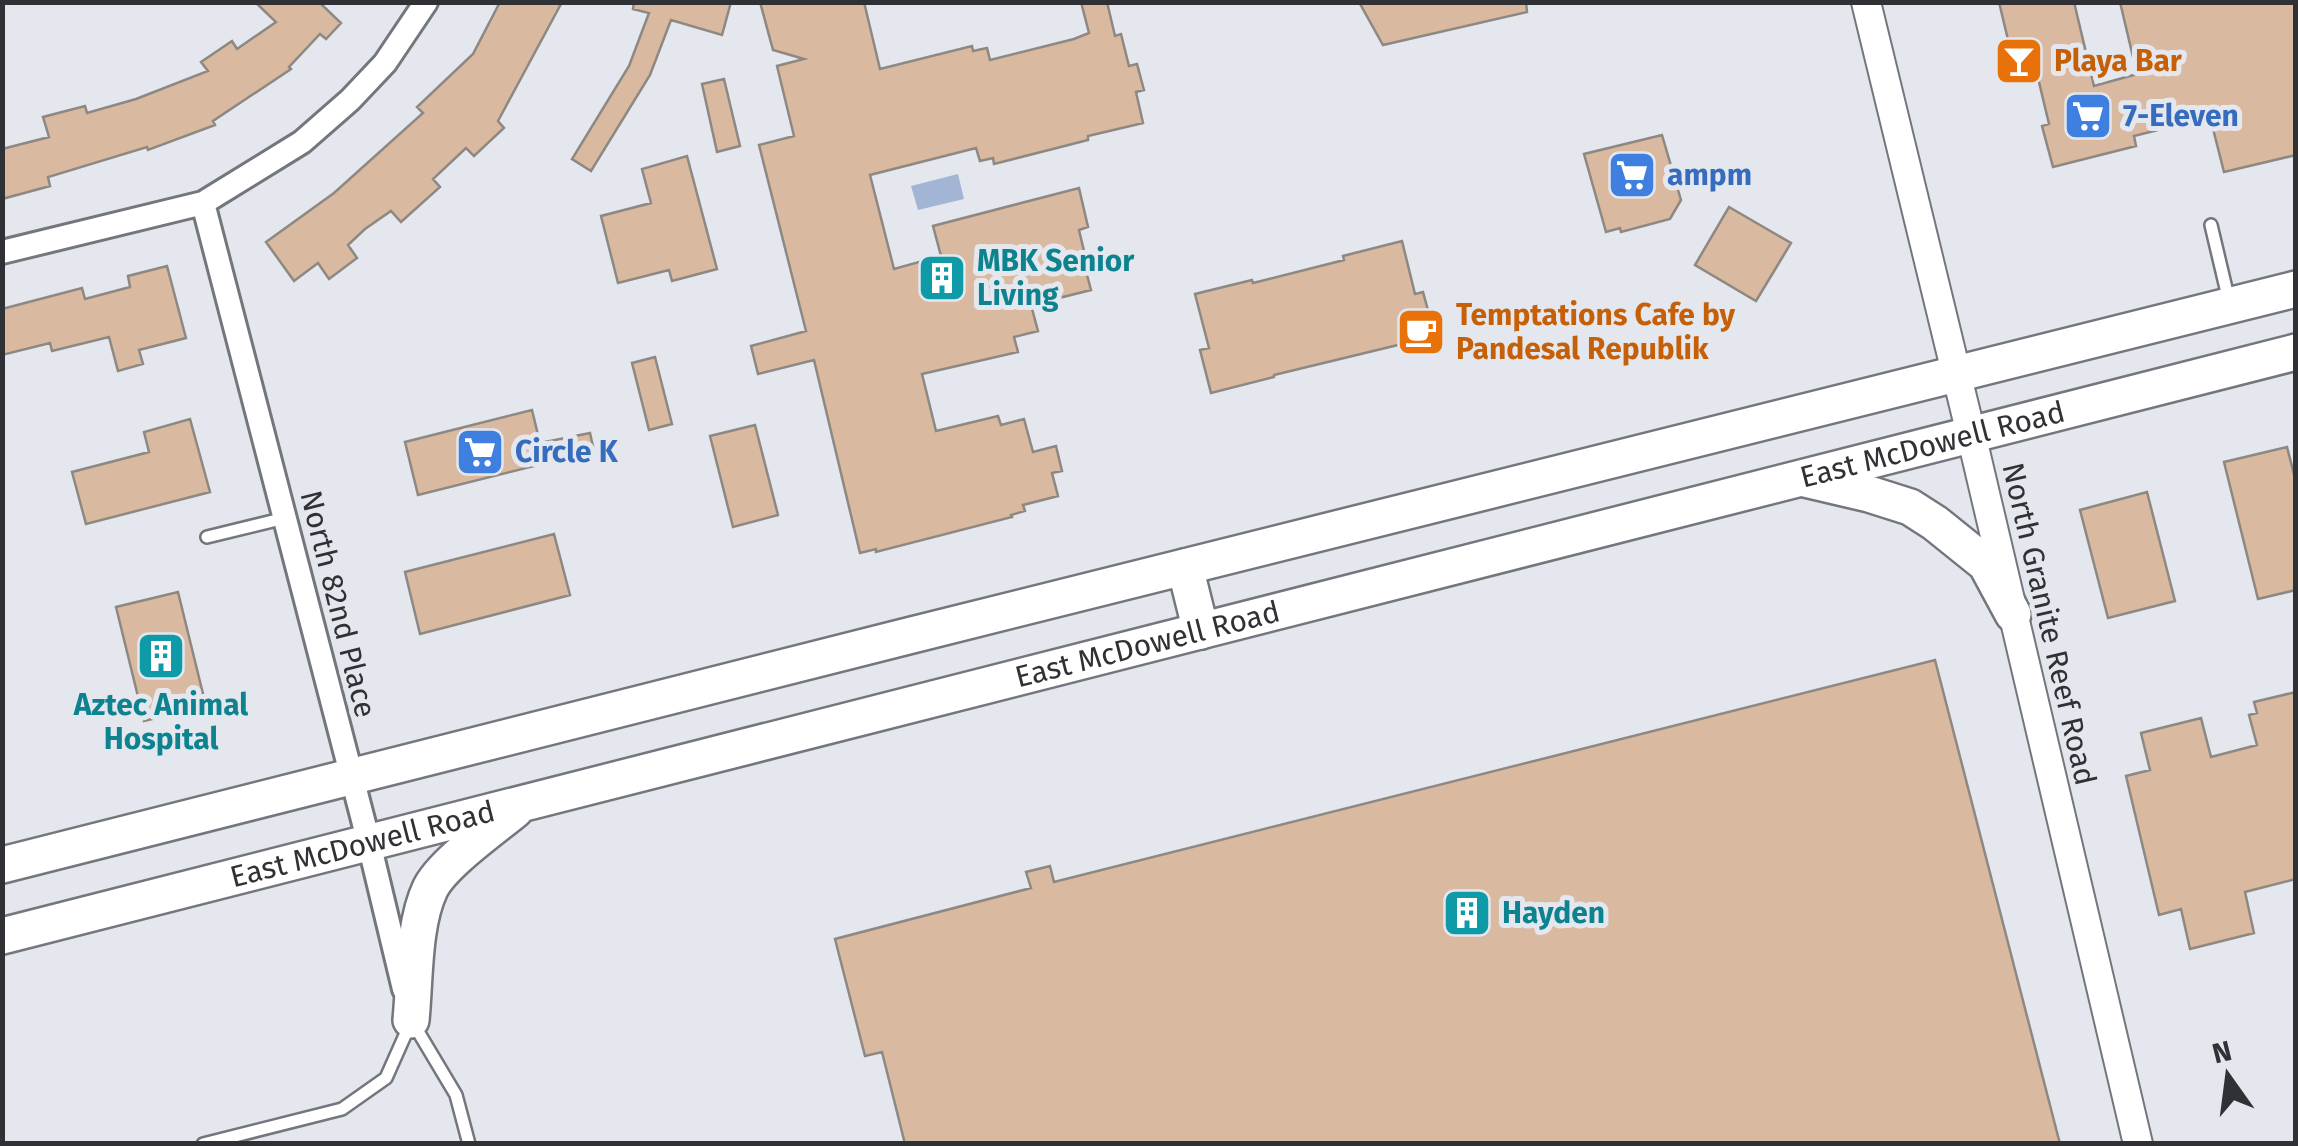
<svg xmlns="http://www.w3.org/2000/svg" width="2298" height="1146" font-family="'Fira Sans',sans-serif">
	<rect width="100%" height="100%" fill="#e4e7ee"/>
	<!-- water -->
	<path fill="#a3b5d5" d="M958,174L964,199L918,210L911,186Z"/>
	<!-- building -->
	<path fill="#d9b9a0" stroke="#8e8883" stroke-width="2.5" d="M255,2H319L341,23L326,39L320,34L289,67L291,69L213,121L215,125L148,150L147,147L48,177L50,186L2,199V149L49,137L43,117L85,106L87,113L136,99L208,71L201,62L232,41L237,49L276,22Z
		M500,2H562L498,121L504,128L474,156L466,148L433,179L440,187L401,222L391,211L365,229L348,245L357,258L329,279L318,263L294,281L266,242L334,193L423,113L417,107L473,54Z
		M634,2H731L722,35L671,20L650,75L591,171L572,159L629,66L649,13L633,9Z
		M760,2H864L880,69L972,46L973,51L987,48L990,60L1074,39L1089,33L1081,2H1107L1115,36L1121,34L1129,66L1137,64L1144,90L1136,92L1143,123L1088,136V140L994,164L993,158L980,161L976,148L870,175L894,269L941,256L933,226L1079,188L1088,227L1079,230L1084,251L1081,252L1091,290L1031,305L1038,331L1014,337L1018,352L922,374L936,431L998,416L1001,425L1024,419L1033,452L1056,446L1062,471L1052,473L1058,496L1023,505L1025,511L1011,515L1012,517L876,552V549L860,553L814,360L758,374L751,346L806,331L759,145L794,136L777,66L804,59L773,50Z
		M1359,2H1526L1527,12L1383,45Z
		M1999,2H2074L2094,86L2137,74L2120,2H2296V155L2224,172L2210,117L2134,136L2136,146L2053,167L2042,126L2049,124L2038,78L2018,82Z
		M724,79L740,146L717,152L702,84Z
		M1662,135L1681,200L1670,219L1621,232L1620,228L1606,232L1584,154Z
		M687,156L717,269L672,281L669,270L618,283L601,216L651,203L642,169Z
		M1729,207L1791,243L1756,301L1695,265Z
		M1402,241L1415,294L1423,292L1435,336L1274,375V377L1211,393L1200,350L1209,348L1195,294L1252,280L1253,283L1344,260L1343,256Z
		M167,266L186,338L139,350L143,364L118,371L109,337L52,351L50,343L2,355V309L82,288L85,299L130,287L128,276Z
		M655,357L672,424L649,430L632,363Z
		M532,410L540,443L590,433L594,451L418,495L405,442Z
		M190,419L210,492L86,524L72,472L149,452L144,432Z
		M755,425L778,515L733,527L710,436Z
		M2287,447L2296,482V590L2258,599L2224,462Z
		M2147,492L2175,601L2108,618L2080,510Z
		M554,534L570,595L420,634L405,572Z
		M178,592L206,706L144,721L116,607Z
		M1935,660L2060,1144H905L882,1052L865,1056L835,939L1031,888L1026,872L1050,866L1054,882Z
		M2296,692V879L2245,892L2254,933L2190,949L2181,909L2159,915L2126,776L2150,770L2141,733L2201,718L2211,757L2257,745L2249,715L2257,713L2254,702Z"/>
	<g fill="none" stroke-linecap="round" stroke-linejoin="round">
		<!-- service casing -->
		<g stroke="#74767d" stroke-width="16">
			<path id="service" d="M2211,225L2229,301
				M207,537L285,518
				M413,1023L456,1095L469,1144
				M203,1144L342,1109L386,1078L410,1024"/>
		</g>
		<!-- minor casing -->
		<g stroke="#74767d" stroke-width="28">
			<path id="minor" d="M203,203L369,843L404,989
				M2,252L203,203L302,142L350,100L385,63L426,2"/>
		</g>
		<!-- tertiary casing -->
		<g stroke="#74767d" stroke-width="32">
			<path id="tertiary" d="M1866,2L1971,434L2138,1144"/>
		</g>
		<!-- primary casing -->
		<g stroke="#74767d" stroke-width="40">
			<g id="primary">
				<path d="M1805,479L1869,494L1910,507L1935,523L1986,564L2013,614"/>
				<path d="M1185,567L1201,631"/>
				<path d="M2,865L904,637L2296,289"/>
				<path id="s1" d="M2,936L2296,352"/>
				<path d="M411,1020C415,980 413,925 430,889C442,864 492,829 515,810"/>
			</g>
		</g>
		<!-- service -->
		<use href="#service" stroke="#fff" stroke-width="11"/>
		<!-- minor -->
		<use href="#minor" stroke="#fff" stroke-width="22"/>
		<!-- tertiary -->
		<use href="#tertiary" stroke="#fff" stroke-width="28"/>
		<!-- primary -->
		<use href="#primary" stroke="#fff" stroke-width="35"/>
	</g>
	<!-- icons -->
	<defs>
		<g id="bar-square" transform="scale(2.5)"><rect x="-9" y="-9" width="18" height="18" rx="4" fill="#e8710a" stroke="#e4e7ee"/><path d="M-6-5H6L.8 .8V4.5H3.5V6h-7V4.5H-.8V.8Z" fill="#fff"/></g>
		<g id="supermarket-square" transform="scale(2.5)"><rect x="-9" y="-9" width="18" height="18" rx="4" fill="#3f7fe0" stroke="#e4e7ee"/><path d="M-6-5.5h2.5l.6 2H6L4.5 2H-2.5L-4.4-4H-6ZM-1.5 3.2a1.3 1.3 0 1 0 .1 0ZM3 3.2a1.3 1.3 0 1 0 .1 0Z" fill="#fff"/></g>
		<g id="building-square" transform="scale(2.5)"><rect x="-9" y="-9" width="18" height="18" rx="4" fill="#0f9aa8" stroke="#e4e7ee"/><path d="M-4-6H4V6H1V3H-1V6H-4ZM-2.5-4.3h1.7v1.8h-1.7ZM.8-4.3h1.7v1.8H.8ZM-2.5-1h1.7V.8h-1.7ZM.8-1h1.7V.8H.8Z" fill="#fff"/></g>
		<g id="cafe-square" transform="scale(2.5)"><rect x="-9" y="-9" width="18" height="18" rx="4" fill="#e8710a" stroke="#e4e7ee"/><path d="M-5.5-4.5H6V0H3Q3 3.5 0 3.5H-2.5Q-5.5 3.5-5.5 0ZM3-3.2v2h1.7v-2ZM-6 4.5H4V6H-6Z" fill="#fff"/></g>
	</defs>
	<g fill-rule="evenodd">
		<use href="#bar-square" x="2019" y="61"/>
		<use href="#supermarket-square" x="2088" y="116"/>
		<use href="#supermarket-square" x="1632" y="175"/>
		<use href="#building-square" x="942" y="278"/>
		<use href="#cafe-square" x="1421" y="332"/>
		<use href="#supermarket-square" x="480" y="452"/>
		<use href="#building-square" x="161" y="656"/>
		<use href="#building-square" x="1467" y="913"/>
	</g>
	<g text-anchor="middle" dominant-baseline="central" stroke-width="10" stroke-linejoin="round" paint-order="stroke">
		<!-- food labels -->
		<g font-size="30" font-weight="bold" fill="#c56008" stroke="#e4e7ee" text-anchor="start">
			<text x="2054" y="61">Playa Bar</text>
			<text x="1456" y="315">Temptations Cafe by<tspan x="1456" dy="34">Pandesal Republik</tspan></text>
		</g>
		<!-- shop labels -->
		<g font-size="30" font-weight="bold" fill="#366cbe" stroke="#e4e7ee" text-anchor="start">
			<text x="2123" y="116">7-Eleven</text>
			<text x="1667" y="175">ampm</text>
			<text x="515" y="452">Circle K</text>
		</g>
		<!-- culture labels -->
		<g font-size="30" font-weight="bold" fill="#0d838f" stroke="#e4e7ee" text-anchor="start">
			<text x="977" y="261">MBK Senior<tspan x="977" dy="34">Living</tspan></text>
			<text x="161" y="705" text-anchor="middle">Aztec Animal<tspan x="161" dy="34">Hospital</tspan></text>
			<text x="1502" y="913">Hayden</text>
		</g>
		<!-- street labels -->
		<g font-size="30" fill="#303134" stroke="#e4e7ee">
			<text stroke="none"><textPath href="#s1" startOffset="1992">East McDowell Road</textPath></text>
			<text transform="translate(338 604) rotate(76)">North 82nd Place</text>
			<text transform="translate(2049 624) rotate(77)">North Granite Reef Road</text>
			<text stroke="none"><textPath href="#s1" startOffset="1182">East McDowell Road</textPath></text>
			<text stroke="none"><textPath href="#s1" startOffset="372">East McDowell Road</textPath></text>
		</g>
	</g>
	<!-- border -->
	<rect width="2298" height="1146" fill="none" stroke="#303134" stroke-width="10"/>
	<!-- north arrow -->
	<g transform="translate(2228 1076) rotate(346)" stroke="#e4e7ee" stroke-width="8" paint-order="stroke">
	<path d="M0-8L18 38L0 25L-18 38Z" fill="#303134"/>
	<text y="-15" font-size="28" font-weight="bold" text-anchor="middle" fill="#303134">N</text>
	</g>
</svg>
